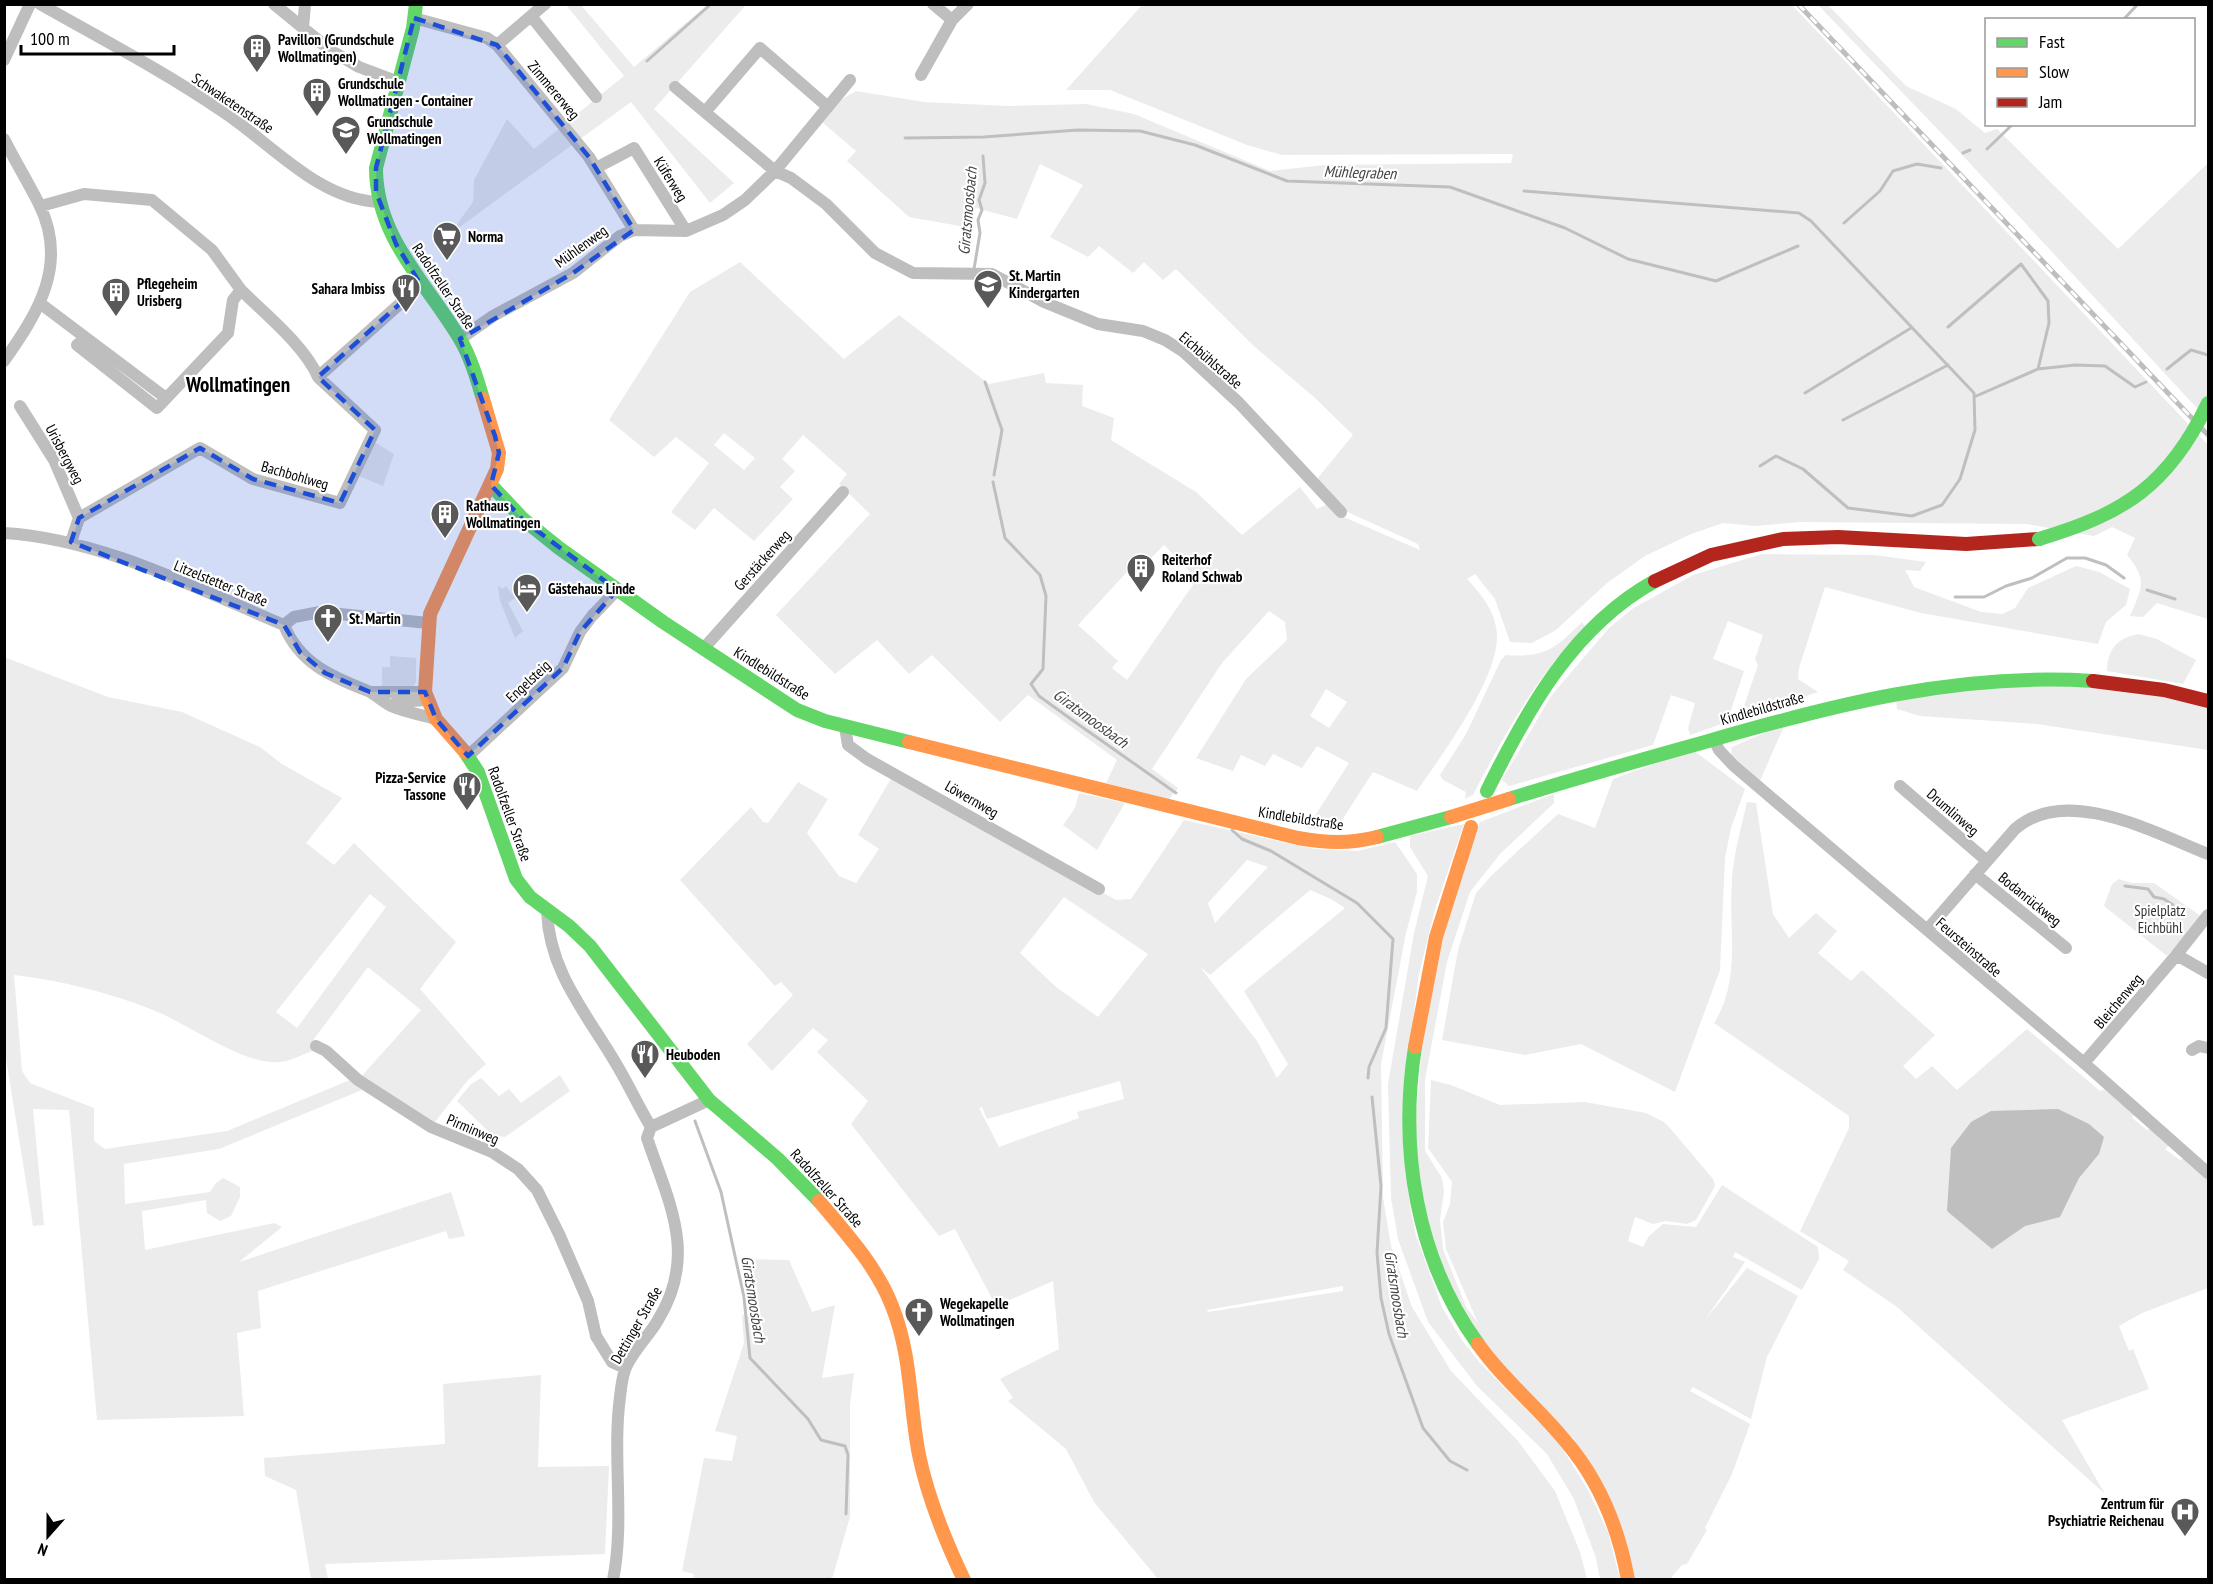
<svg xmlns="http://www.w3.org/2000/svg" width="2213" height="1584" font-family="'PT Sans Narrow',sans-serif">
	<rect width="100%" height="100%" fill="#fff"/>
	<!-- green -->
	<path fill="#ececec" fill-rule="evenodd" d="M566,5H581L634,67L707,5H746L654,109L734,183L710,203L631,102L457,229V224L473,202L474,180L507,119L534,149L624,76Z
		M1142,5H1792L2208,445V619L2157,603L2143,617L2130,616C2142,588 2148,580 2127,555L2135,538L2112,527L2094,536L2026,524L1799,522L1755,526L1723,523L1691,534L1645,556L1607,583L1556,630L1532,643L1510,642L1495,599L1475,574L1467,579C1482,595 1496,612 1497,635C1499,678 1441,756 1417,791L1373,772L1335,831L1307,828L1349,763L1317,746L1302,768L1273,754L1265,766L1241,755L1233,771L1196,758L1246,679L1287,640L1285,622L1269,611L1222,663L1152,769L1178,788L1169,799L1106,783L1117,760L1028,695L1000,722L932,655L909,674L877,640L835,674L776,615L870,514L839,484L847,474L803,435L782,459L795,471L780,487L793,499L754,541L714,508L695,530L671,512L709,463L676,437L654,457L609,420L690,292L740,262L844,359L899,315L989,384L1044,373L1046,383L1083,385L1082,406L1114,418L1111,440L1196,492L1242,535L1300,487L1317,509L1328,504L1339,515L1420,550L1418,544L1341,509L1317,479L1353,435L1314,397L1255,347L1176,269L1163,280L1144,262L1133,273L1099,246L1088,257L1050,237L1083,185L1040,164L1017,219L976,208L971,228L909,217L847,161L856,151L823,123L822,120L834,104L856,91L924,102L1008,106L1086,104L1134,114L1270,171L1324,165L1511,163L1513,154L1282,155L1247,145L1110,90H1066ZM724,433L755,458L744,470L714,445ZM1164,545L1197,579L1127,680L1112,668L1118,661L1078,625L1126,573L1135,574ZM1326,689L1347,702L1329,728L1310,716Z
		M1818,5H1828L1906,86L1956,109L1985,133L1997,129L2118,249L2208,163V420L1951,143Z
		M373,441L394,454L383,486L359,476Z
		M1762,554L1874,555L1926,562L1920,571L1905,570L1914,587L1981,612L2002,614L2015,608L2028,588L2076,566L2099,572L2130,589L2126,605L2106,622L2098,644L1921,613L1825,587L1799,668L1798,679L1818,692L1757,713L1744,706L1758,665L1755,659L1763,635L1728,621L1713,659L1744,671L1727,722L1690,735L1688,728L1695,703L1671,695L1653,745L1509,786L1502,780L1551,696L1609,628L1632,609L1693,575Z
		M498,586L503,589L506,586L515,598L508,603L523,631L515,638L500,601Z
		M1582,622L1585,627C1537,675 1504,735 1473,795L1465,799L1466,792L1443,780L1440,775L1466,734L1501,660L1506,655C1545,658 1556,648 1582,622Z
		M2138,634L2157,639L2196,660L2183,684L2107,671C2108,649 2116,639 2138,634Z
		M390,656L416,658V682L412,688L382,686V667H390Z
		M4,657L108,697L182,712L260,747L282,764L342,798L306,843L334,865L354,843L456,942L420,989L486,1064L468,1080L431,1127L358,1080L421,1010L368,967L314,1039L315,1050C305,1053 292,1061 280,1062C244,1066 187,1023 153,1010C110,993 60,980 14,975L22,1071L30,1083L94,1108V1141L105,1149L227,1131L350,1080L362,1090L219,1149L124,1164L125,1204L210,1192L215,1184L223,1178L240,1187V1197L231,1216L220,1221L207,1213L206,1200L142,1211L145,1250L274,1223L282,1227L239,1262L451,1192L465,1236L449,1239L446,1231L258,1291L261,1328L237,1333L244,1416L97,1420L69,1110L33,1109L44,1225L33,1226L5,1052ZM370,894L386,907L297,1028L276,1012Z
		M2056,680L2208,702V750L2037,724L1920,716L1897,709L1896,698Z
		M1785,724L1759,783L1731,756L1732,747Z
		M1693,750L1745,789L1731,828L1725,858L1720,970L1675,1092L1581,1044L1525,1055L1442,1040L1458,950L1476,893L1492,875L1558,814L1595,828L1613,779Z
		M893,775L1116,900L1131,899L1184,820L1314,849L1357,851L1395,842L1417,874V892L1406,933L1381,1064L1383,1197L1391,1246L1412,1307L1451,1371L1518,1441L1555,1491L1580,1552L1587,1579H1158L1094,1502L1066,1449L1008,1401L1013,1398L1000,1379L1059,1349L1053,1281L996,1306L955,1229L939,1236L851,1124L868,1101L817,1052L828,1040L813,1028L772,1071L747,1044L793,995L781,982L775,986L680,880L751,807L763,822L768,823L798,782L828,799L807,833L839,876L856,883L879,849L858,835ZM1247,860L1268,867L1215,923L1208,903ZM1310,890L1331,899L1345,908L1244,991L1288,1064L1277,1078L1257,1041L1200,967L1210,975ZM1064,897L1148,954L1098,1017L1056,987L1020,953ZM1120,1081L1124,1099L1077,1112L1079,1118L999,1147L979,1108L982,1107L987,1119ZM1343,1286V1291L1208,1312L1207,1310Z
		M1079,793L1125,803L1097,850L1063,825L1075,808Z
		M1554,794V803L1500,854L1470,892L1447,962L1425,1080V1151L1442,1178L1444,1191L1440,1220L1443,1249L1466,1307L1478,1323L1446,1249L1443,1222L1450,1204L1452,1182L1428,1148L1431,1080L1451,1085L1500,1105L1585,1102L1646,1113L1664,1122L1670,1128L1713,1179L1715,1186L1696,1220L1687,1224L1666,1221L1653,1224L1635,1217L1628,1241L1643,1247L1649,1236L1663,1224L1696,1227L1722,1185L1818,1247L1819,1259L1802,1290L1735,1252L1733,1257L1745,1262L1705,1320L1747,1268L1798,1296L1767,1357L1751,1419L1693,1387L1690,1391L1750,1424L1732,1474L1705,1528L1707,1530L1687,1564L1682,1565L1670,1579H1635L1573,1438L1492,1355L1465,1322L1429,1233L1420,1183L1415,1128L1424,1024L1438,942L1480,822Z
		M1747,802L1756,803L1773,914L1789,938L1816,913L1837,931L1818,953L1851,981L1862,970L1935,1035L1903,1066L1916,1079L1932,1066L1957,1090L2027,1029L2100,1091L2112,1087L2136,1108L2132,1118L2147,1130L2156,1126L2173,1141L2165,1149L2180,1160L2190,1156L2208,1173V1288L2142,1313L2119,1326L2129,1351L2133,1349L2149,1389L2062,1420L2105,1494L1897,1307L1843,1270L1849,1261L1800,1231L1849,1128V1116L1714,1023C1742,979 1728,928 1732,879C1734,853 1741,828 1747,802Z
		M1464,824L1436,906L1419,974L1414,1011L1406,1171L1410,1206L1416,1236L1442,1307L1461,1339L1480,1363L1559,1443L1588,1490L1608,1532L1620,1579H1600L1596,1558L1574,1499L1547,1454L1477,1386L1428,1322L1398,1239L1391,1198L1388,1084L1414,933L1428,876L1410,847V836Z
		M2119,879L2131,883H2154L2202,917L2167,956L2104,906L2112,884Z
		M560,1075L570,1091L505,1137L492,1135L457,1101L471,1084L481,1078L499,1096L509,1089L521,1103Z
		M742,1259L789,1260L812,1312L835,1305L822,1378L854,1373L850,1405V1517L832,1579H693L694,1574L682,1571L704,1458L732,1461L737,1436L715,1431L744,1343L742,1315L749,1317Z
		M541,1375L538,1467L609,1466L605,1554L325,1564L328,1579H311L296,1490L265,1476L264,1458L445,1444L443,1384Z"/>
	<!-- water -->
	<path fill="#bfbfbf" d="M2058,1109L2089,1124L2104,1137L2099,1154L2079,1178L2060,1217L2025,1226L1992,1249L1947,1211L1951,1148L1971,1122L1991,1111Z"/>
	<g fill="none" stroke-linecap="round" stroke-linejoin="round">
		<!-- stream -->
		<path stroke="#bfbfbf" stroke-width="3" d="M2123,20L2138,4
			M647,61L711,4
			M905,138L984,137L1078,130L1140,131L1195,145L1287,181L1450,187L1565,228L1628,259L1716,281L1798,246
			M1987,149L2013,124
			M1963,153L1970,150
			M1524,191L1799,213L1811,221L1974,393L1975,430L1960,479L1942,505L1912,516L1848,508L1803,469L1776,456L1760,466
			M1844,223L1880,191L1893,171L1917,164L1941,168
			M974,269L980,233L978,220L982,210L979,200L985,183L983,156
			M1948,327L2021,264L2048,301L2049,323L2038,369
			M2167,369L2191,350L2208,355
			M985,382L1002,430L994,475
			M1805,393L1911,328
			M1974,397L2038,369L2075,365L2105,366L2135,387L2146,382
			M1843,420L1948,365
			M993,482L1005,538L1040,575L1046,596L1043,669L1031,684L1039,696L1075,722L1176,793
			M2147,590L2175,599
			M1955,597H1984L2006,586L2032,578L2067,558H2085L2106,565L2124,578
			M1232,830L1242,839L1271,851L1357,903L1393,939L1386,1028L1369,1067L1368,1078
			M2125,886L2148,889L2154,897L2164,899L2173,905
			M2157,931L2163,915
			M1372,1097L1381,1186L1377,1253L1381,1298L1389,1334L1423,1428L1450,1461L1467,1470
			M695,1121L721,1192L744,1297L750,1358L808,1419L821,1440L845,1446L848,1455L846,1514
			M828,1580V1579"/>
		<!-- street -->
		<path stroke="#bebebe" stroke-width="12" d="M40,4C100,38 165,72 222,111C271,143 317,199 378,202
			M274,4L330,50L359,67L399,82
			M531,16L596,97
			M414,18L487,38L497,45L589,157L634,230
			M952,20L968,4
			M303,28L305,4
			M497,45L545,4
			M4,60L30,4
			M921,75L952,20L933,4
			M675,87L775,171L791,178L826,204L875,253L913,273L992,274L1044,302L1098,324L1143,331L1165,340L1184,352L1239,403L1341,512
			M705,112L760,48L828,107
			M4,139C15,161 28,182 39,204C69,264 38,313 4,361
			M596,168L634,148L686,231
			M41,206L84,194L152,200L212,250L241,290L233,300L228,333L157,408L77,345L86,338
			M41,304L166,398
			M460,339L493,316L573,273L620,236L634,230L686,231L723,215L745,200L775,171L850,80
			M318,377L421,285
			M20,406L54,460L79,518
			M79,518L200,448L253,479L340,503L375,430L318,377C305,346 265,314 241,290
			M4,533C102,539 195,588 284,625
			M71,542L79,518
			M284,625C299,663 332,677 368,691C376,695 383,702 391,706C405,712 422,715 436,719
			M284,625L294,617L320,612L428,623
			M704,648L843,492
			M372,692H425
			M396,702L427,700
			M845,727L848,745L867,759L1099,889
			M1714,739L1719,750L1734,766L2084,1063L2208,1173
			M468,756L563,668L580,632L592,616L617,590
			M1900,786L1987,861
			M1975,874L2066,948
			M547,911C549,971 586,1013 615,1062C628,1083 638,1106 651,1127
			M1927,930L2015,829C2066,784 2155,833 2208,854
			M2174,958L2208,915
			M316,1046L326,1051L358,1080L431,1127L492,1152L518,1169L537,1190L559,1234L588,1301L596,1336L612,1362L625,1368
			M2192,1050L2199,1046L2208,1048
			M2084,1063L2174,958H2182L2208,973
			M613,1580C625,1520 612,1457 620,1397C621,1388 622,1378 625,1370C631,1353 649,1336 658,1320C698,1255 669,1203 647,1138L651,1127L709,1100"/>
		<!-- fast -->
		<path stroke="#63d668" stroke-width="14" d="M416,4L413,28L376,168C376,238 427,283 460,339C471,358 477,379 483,399
			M491,485L523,519L559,548L663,622L797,710L825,721L909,742
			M465,752L478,772L516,879L530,897L569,926L590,946L709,1100L778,1159L819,1201
			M1487,791C1527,710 1573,626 1655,581
			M1509,799C1574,779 1640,760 1705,742C1832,705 1960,672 2093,681
			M1377,837L1451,817
			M1415,1047C1399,1150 1416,1259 1478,1344"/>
		<!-- slow -->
		<path stroke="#ff974d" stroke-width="14" d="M909,742L1298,838C1326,843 1349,844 1377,837
			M465,752L436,719L425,692L430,614L497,469L499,453L483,399
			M1415,1047L1436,937L1471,827
			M819,1201C846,1233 877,1267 892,1306C912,1356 909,1404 919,1455C928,1499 945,1540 964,1580
			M1478,1344C1504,1381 1539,1408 1567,1443C1600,1482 1619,1530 1628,1580"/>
		<!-- jam -->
		<path stroke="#b3261e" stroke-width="14" d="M1655,581L1711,555L1783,539L1838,537L1966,544L2039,539
			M2093,681L2164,690L2208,701"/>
		<!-- rail casing -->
		<g stroke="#bebebe" stroke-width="5">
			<path id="rail" d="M1798,4L2208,435"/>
		</g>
		<!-- rail -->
		<use href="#rail" stroke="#fff" stroke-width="3" stroke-dasharray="9" stroke-linecap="butt"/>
		<!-- fast-bridge -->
		<path stroke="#63d668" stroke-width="14" d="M2039,539C2124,514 2169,485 2208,403"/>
		<!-- slow-bridge -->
		<path stroke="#ff974d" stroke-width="14" d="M1451,817L1509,799"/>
	</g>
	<!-- marked area -->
	<path fill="#1d4ed8" fill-opacity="0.2" stroke="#1d4ed8" stroke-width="4.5" stroke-dasharray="12 8" stroke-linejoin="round" d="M414,18L497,45L589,157L634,230L573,273L460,339L495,436L499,453L491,485L524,521L617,590L580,632L563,668L468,756L436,719L425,692H370L325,673L300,652L284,625L71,542L79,518L200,448L253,479L340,503L375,430L318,377L421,285L396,244L376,192V168Z"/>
	<!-- icons -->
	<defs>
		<g id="building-pin" transform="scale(1.5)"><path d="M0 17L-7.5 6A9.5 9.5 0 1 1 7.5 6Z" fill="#595959" stroke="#fff"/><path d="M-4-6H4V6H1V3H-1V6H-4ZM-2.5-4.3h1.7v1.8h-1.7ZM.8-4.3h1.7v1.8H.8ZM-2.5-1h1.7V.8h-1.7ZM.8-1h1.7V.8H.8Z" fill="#fff"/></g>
		<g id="school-pin" transform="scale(1.5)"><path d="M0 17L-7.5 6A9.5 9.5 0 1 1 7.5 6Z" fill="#595959" stroke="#fff"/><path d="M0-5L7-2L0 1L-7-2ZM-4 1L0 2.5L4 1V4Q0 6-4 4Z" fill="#fff"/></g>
		<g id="supermarket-pin" transform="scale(1.5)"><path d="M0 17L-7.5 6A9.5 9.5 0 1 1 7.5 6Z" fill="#595959" stroke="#fff"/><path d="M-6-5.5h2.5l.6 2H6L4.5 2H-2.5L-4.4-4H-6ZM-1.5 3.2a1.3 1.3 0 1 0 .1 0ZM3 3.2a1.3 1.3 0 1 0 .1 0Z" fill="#fff"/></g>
		<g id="restaurant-pin" transform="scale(1.5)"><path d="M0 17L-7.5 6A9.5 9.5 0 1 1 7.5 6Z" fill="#595959" stroke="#fff"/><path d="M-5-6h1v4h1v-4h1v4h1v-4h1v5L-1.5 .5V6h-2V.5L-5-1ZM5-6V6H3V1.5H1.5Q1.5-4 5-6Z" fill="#fff"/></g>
		<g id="hotel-pin" transform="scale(1.5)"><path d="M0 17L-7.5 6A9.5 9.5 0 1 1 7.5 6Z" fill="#595959" stroke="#fff"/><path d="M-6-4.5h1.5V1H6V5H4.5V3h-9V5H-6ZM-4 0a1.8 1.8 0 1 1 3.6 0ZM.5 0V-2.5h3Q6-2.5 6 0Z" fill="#fff"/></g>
		<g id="church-pin" transform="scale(1.5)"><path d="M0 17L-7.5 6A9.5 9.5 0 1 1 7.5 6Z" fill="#595959" stroke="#fff"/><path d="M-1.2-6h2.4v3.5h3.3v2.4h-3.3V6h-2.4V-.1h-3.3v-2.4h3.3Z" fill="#fff"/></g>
		<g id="hospital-pin" transform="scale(1.5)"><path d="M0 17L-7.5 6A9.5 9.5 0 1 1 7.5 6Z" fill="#595959" stroke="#fff"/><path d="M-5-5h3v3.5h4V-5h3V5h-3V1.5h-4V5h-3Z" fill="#fff"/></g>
	</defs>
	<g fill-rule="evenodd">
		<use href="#building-pin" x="257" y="48"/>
		<use href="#building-pin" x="317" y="92"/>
		<use href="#school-pin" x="346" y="130"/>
		<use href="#supermarket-pin" x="447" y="236"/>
		<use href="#school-pin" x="988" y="284"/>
		<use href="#restaurant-pin" x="406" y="288"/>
		<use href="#building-pin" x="116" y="292"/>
		<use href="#building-pin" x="445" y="514"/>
		<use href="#building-pin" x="1141" y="568"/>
		<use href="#hotel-pin" x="527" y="588"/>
		<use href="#church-pin" x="328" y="618"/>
		<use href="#restaurant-pin" x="467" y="786"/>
		<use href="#restaurant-pin" x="645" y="1054"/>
		<use href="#church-pin" x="919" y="1312"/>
		<use href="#hospital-pin" x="2185" y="1512"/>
	</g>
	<g text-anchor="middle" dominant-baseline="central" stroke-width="4.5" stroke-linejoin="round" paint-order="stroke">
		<!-- poi labels -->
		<g font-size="15" font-weight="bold" fill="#000" stroke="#fff" text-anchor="start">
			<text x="278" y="39">Pavillon (Grundschule<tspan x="278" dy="17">Wollmatingen)</tspan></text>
			<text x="338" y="83">Grundschule<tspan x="338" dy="17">Wollmatingen - Container</tspan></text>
			<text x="367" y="121">Grundschule<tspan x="367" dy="17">Wollmatingen</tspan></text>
			<text x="468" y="236">Norma</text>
			<text x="1009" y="275">St. Martin<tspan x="1009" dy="17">Kindergarten</tspan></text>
			<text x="137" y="283">Pflegeheim<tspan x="137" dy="17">Urisberg</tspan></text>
			<text x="385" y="288" text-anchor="end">Sahara Imbiss</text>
			<text x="466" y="505">Rathaus<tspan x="466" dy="17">Wollmatingen</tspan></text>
			<text x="1162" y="559">Reiterhof<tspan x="1162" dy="17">Roland Schwab</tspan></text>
			<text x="548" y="588">Gästehaus Linde</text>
			<text x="349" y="618">St. Martin</text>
			<text x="446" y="777" text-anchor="end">Pizza-Service<tspan x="446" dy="17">Tassone</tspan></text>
			<text x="666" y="1054">Heuboden</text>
			<text x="940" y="1303">Wegekapelle<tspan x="940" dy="17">Wollmatingen</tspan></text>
			<text x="2164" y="1503" text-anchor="end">Zentrum für<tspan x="2164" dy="17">Psychiatrie Reichenau</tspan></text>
		</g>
		<!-- street labels -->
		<g font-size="15" fill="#000" stroke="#fff">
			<text transform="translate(554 90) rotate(50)">Zimmererweg</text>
			<text transform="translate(233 103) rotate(34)">Schwaketenstraße</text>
			<text transform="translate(671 179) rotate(58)">Küferweg</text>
			<text transform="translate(581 246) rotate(-36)">Mühlenweg</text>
			<text transform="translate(444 286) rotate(56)">Radolfzeller Straße</text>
			<text transform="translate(1211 360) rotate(41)">Eichbühlstraße</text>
			<text transform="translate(65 454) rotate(62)">Urisbergweg</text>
			<text transform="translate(295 475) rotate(16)">Bachbohlweg</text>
			<text transform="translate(762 560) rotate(-48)">Gerstäckerweg</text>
			<text transform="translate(221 583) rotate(22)">Litzelstetter Straße</text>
			<text transform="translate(772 673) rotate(32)">Kindlebildstraße</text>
			<text transform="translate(528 681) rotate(-43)">Engelsteig</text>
			<text transform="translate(1762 708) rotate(-16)">Kindlebildstraße</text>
			<text transform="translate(972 799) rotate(30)">Löwernweg</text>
			<text transform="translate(1953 812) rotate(41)">Drumlinweg</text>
			<text transform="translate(510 814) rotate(70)">Radolfzeller Straße</text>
			<text transform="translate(1301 818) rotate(9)">Kindlebildstraße</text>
			<text transform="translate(2030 899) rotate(39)">Bodanrückweg</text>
			<text transform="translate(1969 947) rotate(41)">Feursteinstraße</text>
			<text transform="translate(2118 1001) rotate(-50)">Bleichenweg</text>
			<text transform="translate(473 1129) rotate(23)">Pirminweg</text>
			<text transform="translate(827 1188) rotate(48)">Radolfzeller Straße</text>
			<text transform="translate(636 1325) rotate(-60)">Dettinger Straße</text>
		</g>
		<!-- park labels -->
		<g font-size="15" fill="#333" stroke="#fff">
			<text x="2160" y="910">Spielplatz<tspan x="2160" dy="17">Eichbühl</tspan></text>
		</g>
		<!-- water labels -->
		<g font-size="16" font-style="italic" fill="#444" stroke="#fff">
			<text transform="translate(1360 172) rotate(2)">Mühlegraben</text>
			<text transform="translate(967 211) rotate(-85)">Giratsmoosbach</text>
			<text transform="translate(1091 718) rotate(36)">Giratsmoosbach</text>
			<text transform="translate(1397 1294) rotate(81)">Giratsmoosbach</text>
			<text transform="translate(754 1299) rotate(81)">Giratsmoosbach</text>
		</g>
		<!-- district labels -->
		<g font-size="21" font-weight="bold" fill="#000" stroke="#fff">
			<text x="238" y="384">Wollmatingen</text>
		</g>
	</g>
	<!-- border -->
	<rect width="2213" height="1584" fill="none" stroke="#000000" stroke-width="12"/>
	<!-- legend -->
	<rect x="1985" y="18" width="210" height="108" fill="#ffffff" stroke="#999999" stroke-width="1.5"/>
	<rect x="1997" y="38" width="30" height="9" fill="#63d668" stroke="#999999" stroke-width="1.5"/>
	<text x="2039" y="48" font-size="18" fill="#000000">Fast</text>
	<rect x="1997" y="68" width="30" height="9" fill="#ff974d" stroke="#999999" stroke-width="1.5"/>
	<text x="2039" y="78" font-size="18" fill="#000000">Slow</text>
	<rect x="1997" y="98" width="30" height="9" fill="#b3261e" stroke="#999999" stroke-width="1.5"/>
	<text x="2039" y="108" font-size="18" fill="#000000">Jam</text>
	<!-- north arrow -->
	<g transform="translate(48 1536) rotate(201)" stroke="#ffffff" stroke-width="4.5" paint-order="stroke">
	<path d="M0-4.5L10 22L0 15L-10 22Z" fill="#000000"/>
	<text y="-9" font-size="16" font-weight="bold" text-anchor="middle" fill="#000000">N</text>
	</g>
	<!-- scale -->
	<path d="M21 45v9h153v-9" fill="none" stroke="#000000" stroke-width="3"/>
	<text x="30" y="45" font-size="18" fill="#000000" stroke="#ffffff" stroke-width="4.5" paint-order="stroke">100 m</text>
</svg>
